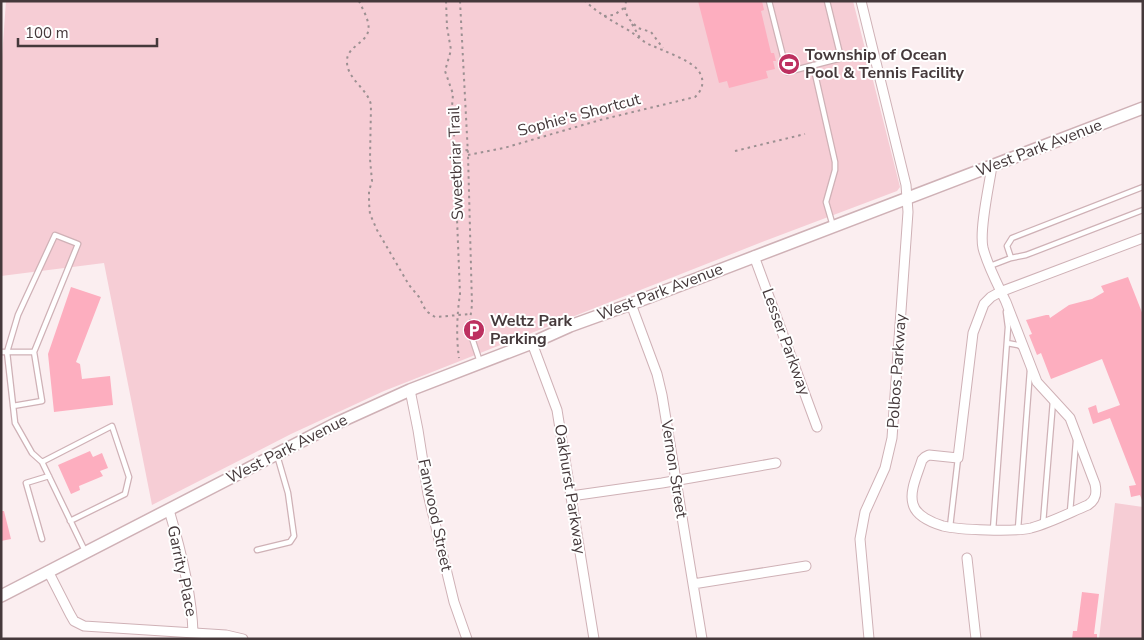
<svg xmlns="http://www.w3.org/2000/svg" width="1144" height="640" font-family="'Nunito Sans',sans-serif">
	<rect width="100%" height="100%" fill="#fbeef0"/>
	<!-- green -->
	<path fill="#f6cdd5" d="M6,1H853L900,187L897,191L757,244L384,391L291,434L152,505L104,263L1,276V71Z
		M1115,503L1143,507V639H1099Z"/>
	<!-- building -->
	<path fill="#fdaebf" d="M698,1H762L764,10L761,11L771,53H774L776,61H773L775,69L766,71L768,78L729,88L727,81L719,83Z
		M1128,277L1143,315L1142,500L1140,495L1131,497L1129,486L1136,485L1110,418L1093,424L1088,408L1096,405L1098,413L1120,405L1102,359L1051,379L1041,353L1037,355L1029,335L1032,334L1026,320L1046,315H1049L1050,318L1069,305L1092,299L1104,292L1101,286Z
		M71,287L101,297L76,362L80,364L82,379L110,376L113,405L54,412L48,354Z
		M90,451L93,457L102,453L108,468L100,471L103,476L79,486L80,490L71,494L58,465Z
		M1,511H4L11,539L1,541Z
		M1082,592L1099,594L1094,634H1097V639H1072L1073,631H1077Z"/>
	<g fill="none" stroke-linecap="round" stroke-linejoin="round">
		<!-- service casing -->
		<g stroke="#cfb1b6" stroke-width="7">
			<path id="service" d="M769,1L787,72L873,50
				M827,1L841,58
				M813,65L835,162V170L826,202L833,226
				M1011,258L1007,246L1012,238L1143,187
				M990,266L1011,258L1026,255L1143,210
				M470,325L472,338L480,362
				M1007,343L1018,345L1022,347
				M1,352H34L78,244L55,235L18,315L7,352L15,423L32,453L42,462
				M13,406L42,401L34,352
				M1070,512L1076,441
				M70,521L125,494L129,477L112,426L42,462L85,551
				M1043,523L1053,401
				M950,527L958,458
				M1018,529L1030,370
				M993,530L1008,327L1006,312
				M42,539L26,483L49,476
				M257,550L290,542L294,536L288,493L277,455"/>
		</g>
		<!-- minor casing -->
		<g stroke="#cfb1b6" stroke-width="11">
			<path id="minor" d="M861,1L906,185L908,212L892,438L885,468L865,512L860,539L869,639
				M992,166C989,186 979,230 983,248C988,267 998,285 1006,302L1037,382L1070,418L1095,484C1097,493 1096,500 1088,505C1069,513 1050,523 1031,528C1014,532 960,530 943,526C933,523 916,516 913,504C909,491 918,473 922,460L925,457L929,455L958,458L973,333L984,304L991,297L1000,292L1143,238
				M754,256L817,427
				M631,304L657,374L662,395L702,639
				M532,343L557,410L594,639
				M410,390L418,430L428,494L454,602L467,639
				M571,496L662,483L776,463
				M169,510C180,547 192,594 193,633
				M967,558L976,639
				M48,571L70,614L74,621L84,626L226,635L243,639
				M693,584L806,566"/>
		</g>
		<!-- tertiary casing -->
		<g stroke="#cfb1b6" stroke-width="14">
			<path id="tertiary" d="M1,596L337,423L410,390L532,343L570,326L631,304L1143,108"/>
		</g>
		<!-- path -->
		<path stroke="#9c9092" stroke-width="2" stroke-dasharray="2.5 4" stroke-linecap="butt" d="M359,1C362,8 367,16 368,23C373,43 346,44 347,62C347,79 368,89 371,105L370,159L372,181L369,191V203L370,214L377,230L409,285L419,297L426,311L435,317L471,314
			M446,1L447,27L451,50L445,71L453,94L451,120L455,128L453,143L456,149L459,151L468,150
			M460,1L468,155L472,305L470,320
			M626,1L625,10L628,18L638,28L651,32L663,48
			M604,16L614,15L624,8
			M632,24L640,38
			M458,150L455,158V168L460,294C457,314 456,337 459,358
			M735,151L805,134
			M468,155L504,148L600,120L695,97C704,89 705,78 697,69C689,60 664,51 653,46C644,43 637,36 630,31C614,22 599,14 585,1"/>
		<!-- service -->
		<use href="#service" stroke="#fff" stroke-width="4.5"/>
		<!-- minor -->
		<use href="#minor" stroke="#fff" stroke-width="9"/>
		<!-- tertiary -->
		<use href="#tertiary" stroke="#fff" stroke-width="11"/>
	</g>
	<!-- icons -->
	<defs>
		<g id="stadium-disc" transform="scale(1.125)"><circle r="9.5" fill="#bd3060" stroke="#fff"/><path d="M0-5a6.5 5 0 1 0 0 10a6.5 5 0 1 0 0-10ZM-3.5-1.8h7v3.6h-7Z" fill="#fff"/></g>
		<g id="parking-disc" transform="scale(1.125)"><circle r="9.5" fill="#bd3060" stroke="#fff"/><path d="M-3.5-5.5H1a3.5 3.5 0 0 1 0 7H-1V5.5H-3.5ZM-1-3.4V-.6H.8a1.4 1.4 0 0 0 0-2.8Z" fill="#fff"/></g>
	</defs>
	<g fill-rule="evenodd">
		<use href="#stadium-disc" x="789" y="64"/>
		<use href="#parking-disc" x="474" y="330"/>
	</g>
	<g text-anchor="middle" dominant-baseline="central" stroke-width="4" stroke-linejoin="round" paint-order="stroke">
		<!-- poi labels -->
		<g font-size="16" font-weight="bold" fill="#45393b" stroke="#fff" text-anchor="start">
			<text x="805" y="55">Township of Ocean<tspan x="805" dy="18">Pool &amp; Tennis Facility</tspan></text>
			<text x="490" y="321">Weltz Park<tspan x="490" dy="18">Parking</tspan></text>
		</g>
		<!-- street labels -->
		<g font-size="16" fill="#45393b" stroke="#fff">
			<text transform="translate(579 115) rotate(-15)">Sophie's Shortcut</text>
			<text transform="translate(1039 148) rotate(-21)">West Park Avenue</text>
			<text transform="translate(456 163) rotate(-92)">Sweetbriar Trail</text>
			<text transform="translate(660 292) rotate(-21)">West Park Avenue</text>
			<text transform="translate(786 342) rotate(70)">Lesser Parkway</text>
			<text transform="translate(897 371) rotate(-86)">Polbos Parkway</text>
			<text transform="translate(287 449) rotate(-27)">West Park Avenue</text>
			<text transform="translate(674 469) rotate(81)">Vernon Street</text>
			<text transform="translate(570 489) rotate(81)">Oakhurst Parkway</text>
			<text transform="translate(435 515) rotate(78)">Fanwood Street</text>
			<text transform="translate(182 571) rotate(78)">Garrity Place</text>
		</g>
	</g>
	<!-- border -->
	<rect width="1144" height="640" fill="none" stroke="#45393b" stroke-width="5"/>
	<!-- scale -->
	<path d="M18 38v8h139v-8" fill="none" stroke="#45393b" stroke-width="2.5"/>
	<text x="25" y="38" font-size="15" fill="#45393b" stroke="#ffffff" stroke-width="4" paint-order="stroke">100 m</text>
</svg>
